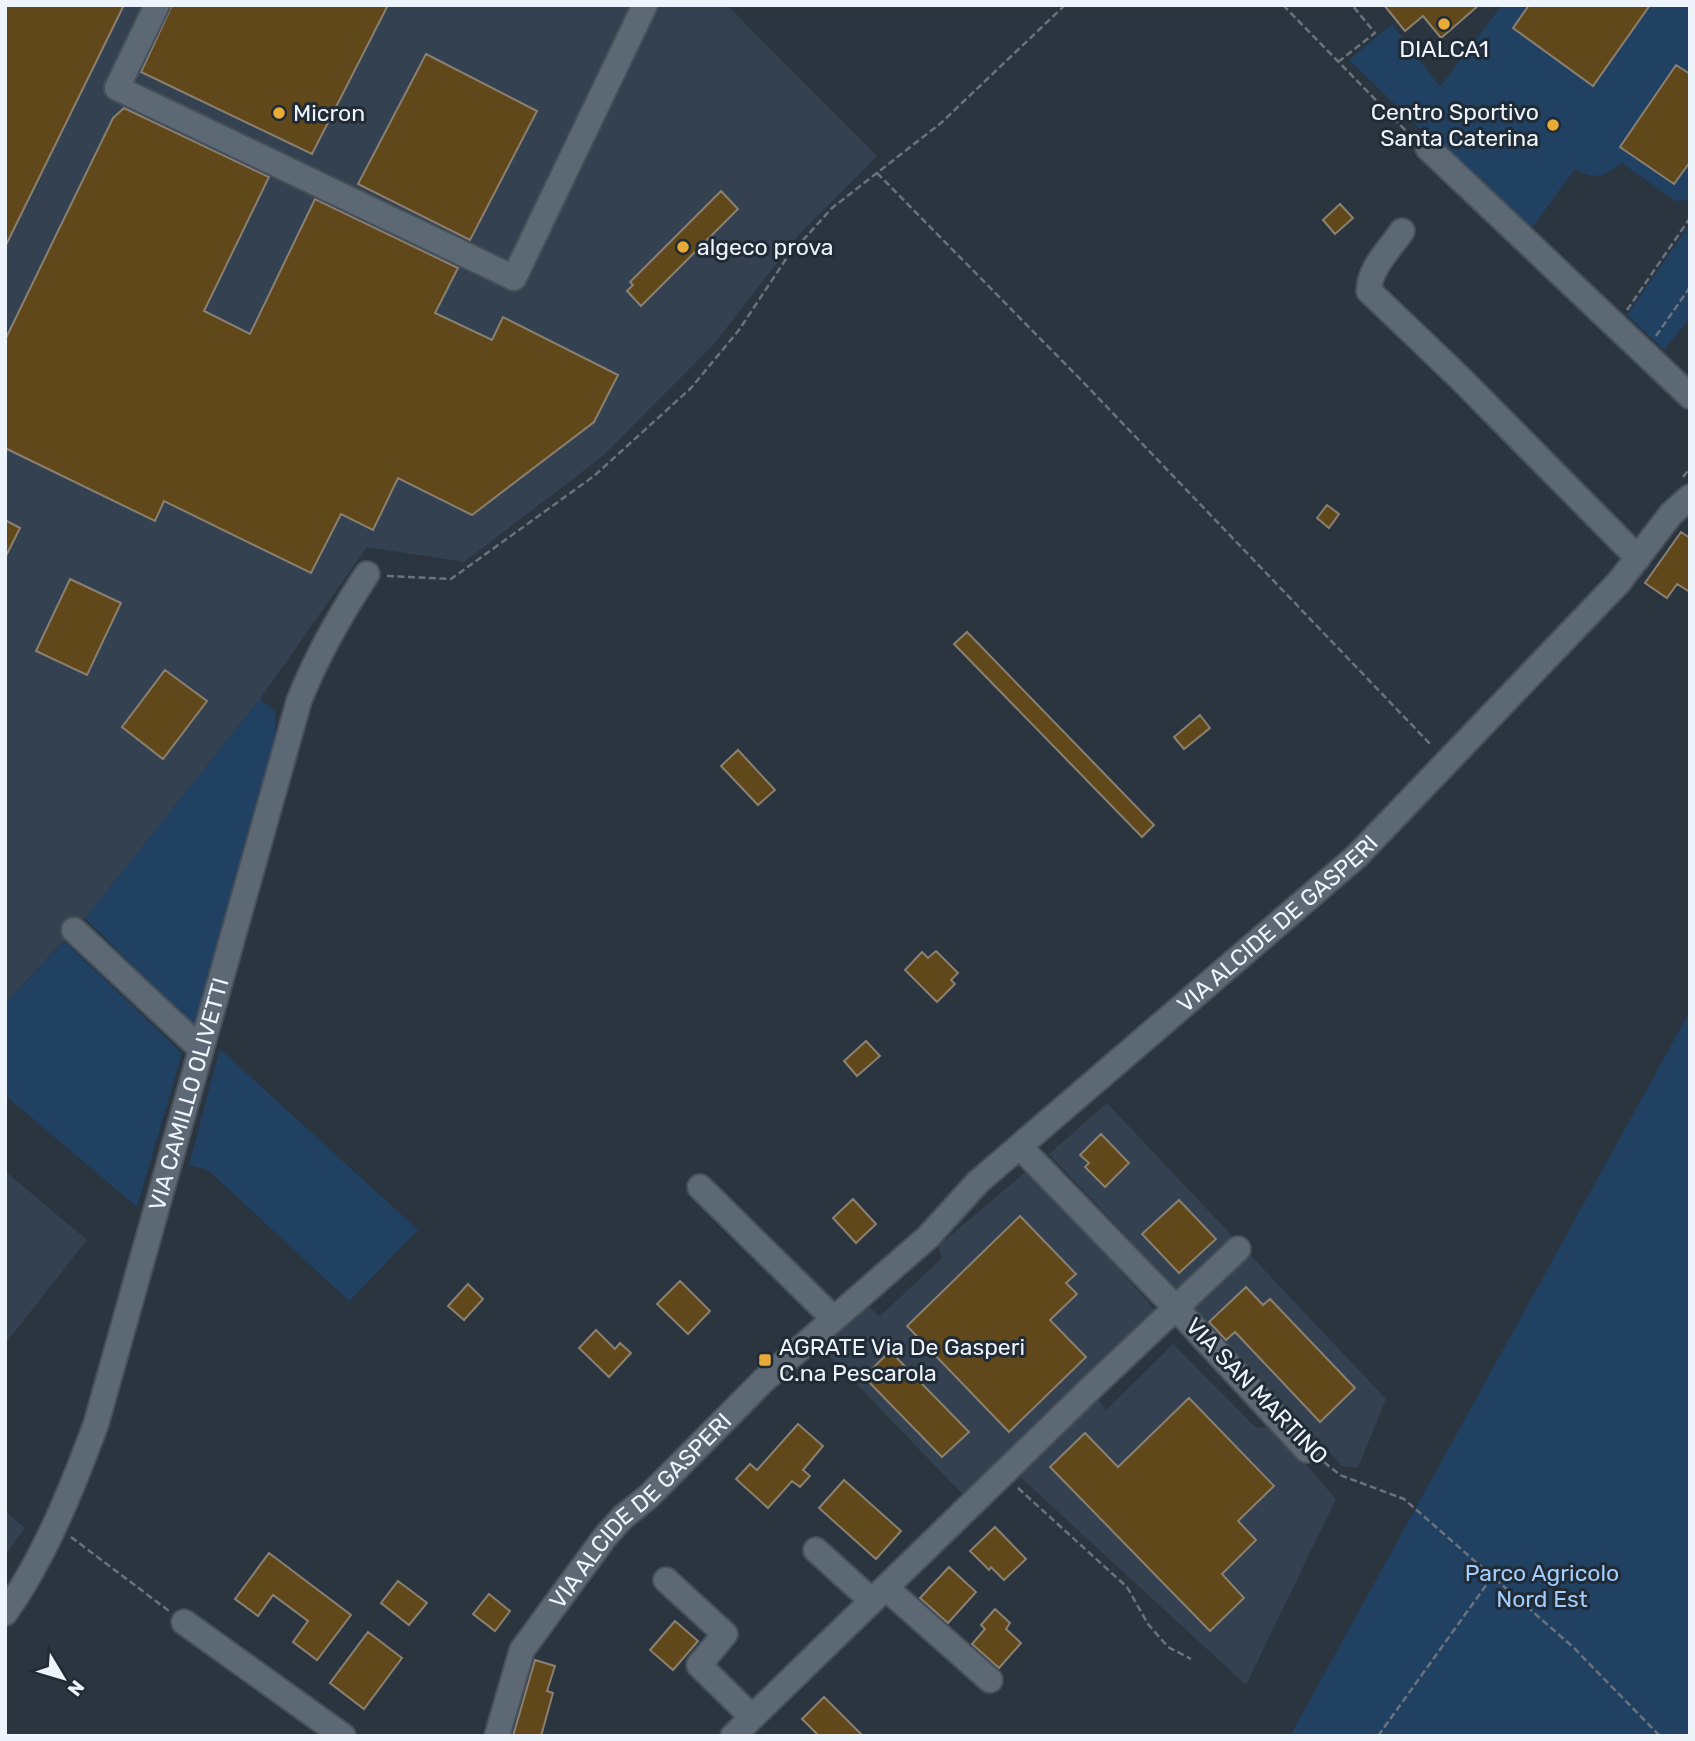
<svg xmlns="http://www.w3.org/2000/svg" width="1695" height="1741" font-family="Rubik,sans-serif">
	<rect width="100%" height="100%" fill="#2b3540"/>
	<!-- built -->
	<path fill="#334150" d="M5,5H727L877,156L801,232L714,344L603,456L464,562L367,547L260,699L165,820L93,909L5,1004Z
		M1107,1103L1386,1399L1358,1468L1342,1466L1049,1154Z
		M1029,1169L1156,1311L964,1496L820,1346L866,1305L880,1316L942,1258L938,1246Z
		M5,1171L87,1240L5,1344Z
		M1173,1344L1256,1428L1272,1426L1336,1499L1246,1685L1017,1474L1098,1399L1106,1410Z
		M5,1511L25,1528L5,1555Z"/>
	<!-- green -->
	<path fill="#214162" d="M1502,5H1690V200L1675,201L1622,163C1603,176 1596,181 1575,169L1528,233L1349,60L1392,24L1440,87Z
		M1690,224V318L1664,350L1627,315Z
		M260,699L275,711V735L194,1026L85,918Z
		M64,941L182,1053L137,1207L5,1095V1004Z
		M1690,1011V1736H1290Z
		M220,1049L418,1230L349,1301L208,1170L189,1165Z"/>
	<!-- building -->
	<path fill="#61481a" stroke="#8a8072" stroke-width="2" d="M5,5H124L5,247Z
		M172,5H388L312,154L141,72Z
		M1384,5H1479L1441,38L1423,16L1405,31Z
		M1529,5H1650L1593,86L1513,28Z
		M426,54L537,111L470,240L358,184Z
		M1676,65L1690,74V162L1674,184L1620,147Z
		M124,108L269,177L204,311L250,334L315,199L458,268L435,313L492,340L503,317L618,375L594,422L472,515L398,478L373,530L341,514L311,573L164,501L155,521L5,448V340L113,118Z
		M721,191L738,209L641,306L627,291L633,285L630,282Z
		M1340,204L1353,218L1335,234L1323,220Z
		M1327,505L1339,514L1329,528L1317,518Z
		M5,520L20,528L5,558Z
		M1681,532L1690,538V592L1677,584L1667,598L1645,583Z
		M70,579L121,603L87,675L36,651Z
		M967,632L1154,825L1142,837L954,644Z
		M165,670L207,701L163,759L122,727Z
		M1200,715L1210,728L1184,749L1174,737Z
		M738,750L775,790L758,805L721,766Z
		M936,951L958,973L951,980L955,984L937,1002L905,970L922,952L928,958Z
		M866,1041L880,1056L857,1076L844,1061Z
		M1101,1134L1129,1163L1105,1187L1085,1167L1089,1163L1080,1155Z
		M853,1199L876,1224L856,1243L833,1218Z
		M1179,1200L1216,1239L1179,1273L1142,1234Z
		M1020,1216L1076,1274L1066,1283L1077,1294L1050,1320L1086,1357L1009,1432L907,1326Z
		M680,1281L710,1311L688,1334L657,1304Z
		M468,1284L483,1299L464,1320L448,1306Z
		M1246,1287L1263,1305L1270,1299L1355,1388L1320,1422L1235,1332L1226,1340L1209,1322Z
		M596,1330L615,1349L620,1343L631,1353L609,1377L579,1348Z
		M890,1351L969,1432L942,1457L864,1377Z
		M1189,1398L1274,1486L1238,1521L1256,1540L1222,1574L1244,1598L1210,1631L1050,1467L1085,1433L1118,1467Z
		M798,1424L823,1446L803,1470L810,1476L800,1487L792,1481L768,1508L736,1479L750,1464L757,1470Z
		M844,1480L901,1531L876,1559L819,1508Z
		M995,1527L1026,1559L1004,1580L991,1567L989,1570L970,1551Z
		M269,1553L351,1615L317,1660L293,1642L308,1621L273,1595L258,1616L235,1599Z
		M949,1567L976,1592L948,1623L920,1598Z
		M398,1581L427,1603L409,1625L381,1603Z
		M489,1594L510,1611L495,1631L473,1614Z
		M995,1609L1010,1623L1006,1629L1021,1643L999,1668L972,1644L985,1629L981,1625Z
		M675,1621L698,1641L673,1670L650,1650Z
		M368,1632L402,1658L364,1709L330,1683Z
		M535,1660L555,1666L547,1691L553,1693L541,1736H513Z
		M824,1697L863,1736H819L802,1719Z"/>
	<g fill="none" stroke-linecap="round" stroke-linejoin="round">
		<!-- minor casing -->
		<g stroke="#475059" stroke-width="28">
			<g id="minor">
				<path d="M157,5L117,88L514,278L645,5"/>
				<path d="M1428,148L1690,396"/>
				<path d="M1402,231C1390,249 1369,268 1369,291L1460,378L1638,558"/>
				<path d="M74,930L201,1049"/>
				<path d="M1020,1147L1176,1308L1307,1450"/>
				<path d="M700,1187L833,1318"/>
				<path d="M816,1550L872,1601"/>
				<path d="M666,1580L725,1634L699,1665L752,1717"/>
				<path d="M886,1588L990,1680"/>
				<path id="s1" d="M5,1613C44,1559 73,1486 96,1424L299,701C317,655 340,615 367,574"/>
				<path d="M184,1622L343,1736"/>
				<path id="s2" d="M497,1736L522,1650L605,1537L623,1517L648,1497L764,1380L928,1237L978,1182L1357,856L1619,582L1671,514L1690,497"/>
				<path d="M733,1736L1091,1388L1238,1249"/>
			</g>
		</g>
		<!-- path -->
		<path stroke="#6a737d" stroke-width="2.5" stroke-dasharray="7 3.5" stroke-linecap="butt" d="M1283,5L1407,132L1410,140
			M1338,62L1375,33L1352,5
			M877,173L1083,382L1432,746
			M1627,310L1690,218
			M1656,336L1690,287
			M1683,477L1690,468
			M387,576L451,579L594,476L691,388L739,330L786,259L832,208L941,123L1065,5
			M1324,1462L1340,1475L1404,1499L1573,1647L1660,1736
			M1018,1488L1127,1587L1148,1624L1168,1647L1191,1659
			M71,1537L169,1611
			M1378,1736L1492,1577"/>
		<!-- minor -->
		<use href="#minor" stroke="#5d6875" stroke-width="24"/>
	</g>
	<!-- markers -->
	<g fill="#e8ab37" stroke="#212b35" stroke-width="2.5">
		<circle cx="1444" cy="24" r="7"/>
		<circle cx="279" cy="113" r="7"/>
		<circle cx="1553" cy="125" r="7"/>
		<circle cx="683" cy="247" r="7"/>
		<rect x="758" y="1353" width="14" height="14" rx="3.5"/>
	</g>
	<g text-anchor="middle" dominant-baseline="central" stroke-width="6" stroke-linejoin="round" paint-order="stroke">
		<!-- poi labels -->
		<g font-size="23" fill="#edf4fb" stroke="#212b35" text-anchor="start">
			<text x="1444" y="49" text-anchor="middle">DIALCA1</text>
			<text x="1539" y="112" text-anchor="end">Centro Sportivo<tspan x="1539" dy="26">Santa Caterina</tspan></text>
			<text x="293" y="113">Micron</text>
			<text x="697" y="247">algeco prova</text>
			<text x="779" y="1347">AGRATE Via De Gasperi<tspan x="779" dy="26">C.na Pescarola</tspan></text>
		</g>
		<!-- street labels -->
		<g font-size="23" fill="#edf4fb" stroke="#212b35">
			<text stroke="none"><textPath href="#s2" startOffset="1141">VIA ALCIDE DE GASPERI</textPath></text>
			<text stroke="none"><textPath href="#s1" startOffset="553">VIA CAMILLO OLIVETTI</textPath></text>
			<text transform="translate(1257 1391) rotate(46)">VIA SAN MARTINO</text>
			<text stroke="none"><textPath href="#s2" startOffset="273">VIA ALCIDE DE GASPERI</textPath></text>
		</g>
		<!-- park labels -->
		<g font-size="23" fill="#a2cdfc" stroke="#212b35">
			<text x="1542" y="1573">Parco Agricolo<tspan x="1542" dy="26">Nord Est</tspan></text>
		</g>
	</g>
	<!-- border -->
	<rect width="1695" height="1741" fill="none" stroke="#edf4fb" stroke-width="14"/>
	<!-- north arrow -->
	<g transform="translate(63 1678) rotate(128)" stroke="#212b35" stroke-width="5" paint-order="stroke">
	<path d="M0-5L12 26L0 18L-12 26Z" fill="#edf4fb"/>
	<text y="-10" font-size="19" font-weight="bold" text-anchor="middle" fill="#edf4fb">N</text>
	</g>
</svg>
